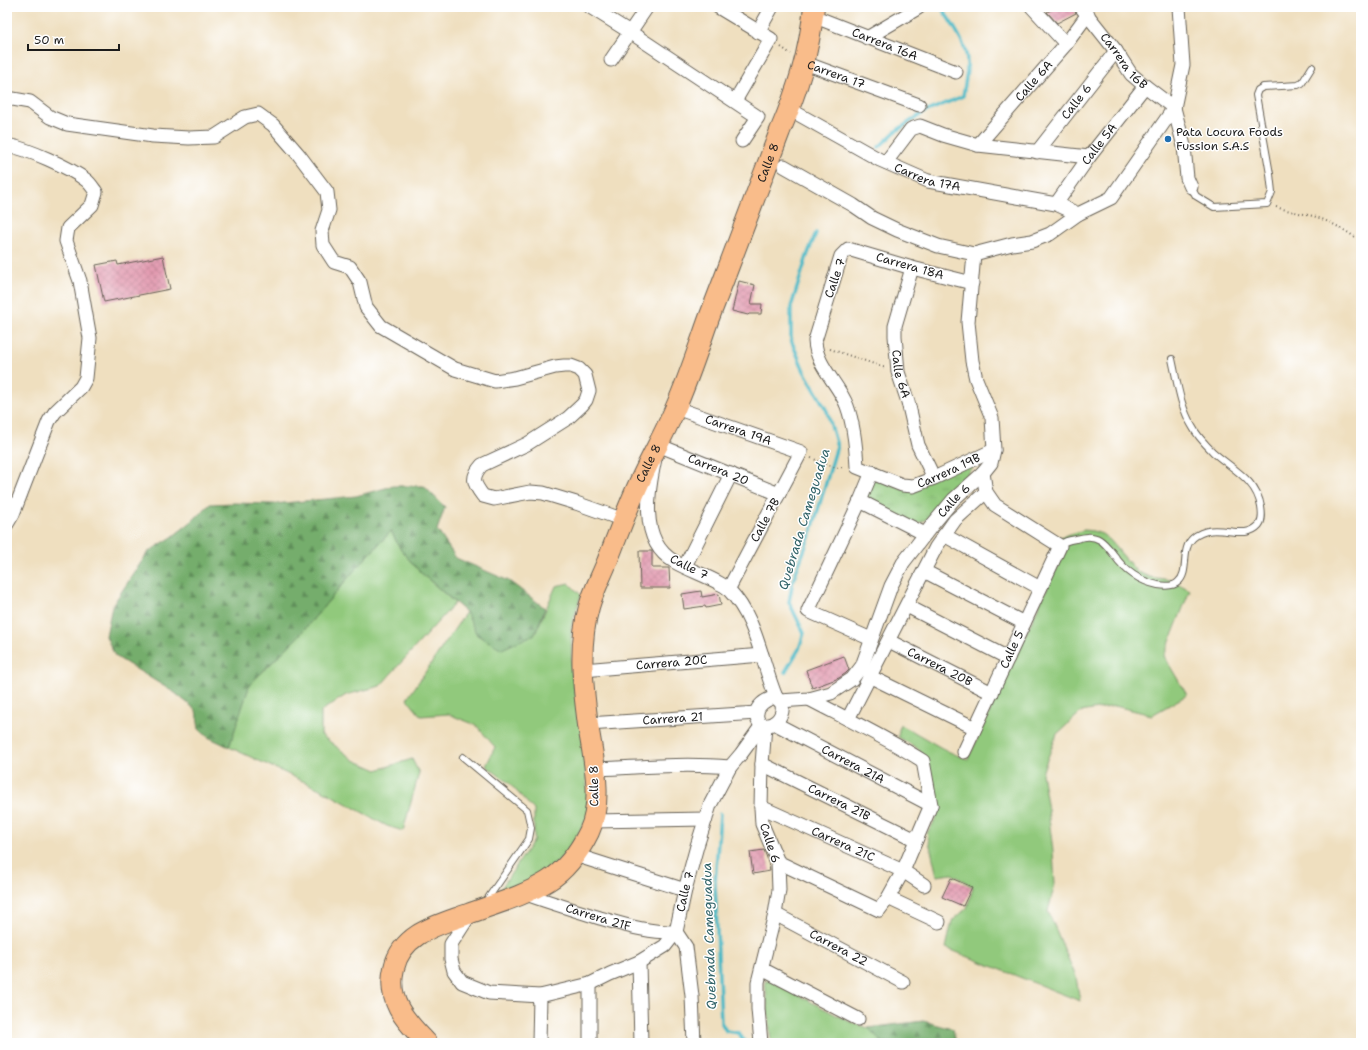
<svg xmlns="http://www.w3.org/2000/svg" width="1368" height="1050" font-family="'Shantell Sans',sans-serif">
	<defs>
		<pattern id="forest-firs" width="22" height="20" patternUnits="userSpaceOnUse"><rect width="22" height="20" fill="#74ad6c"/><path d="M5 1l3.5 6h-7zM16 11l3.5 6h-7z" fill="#5e8c58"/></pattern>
		<pattern id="park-tufts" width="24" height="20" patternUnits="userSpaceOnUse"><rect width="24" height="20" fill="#91c97c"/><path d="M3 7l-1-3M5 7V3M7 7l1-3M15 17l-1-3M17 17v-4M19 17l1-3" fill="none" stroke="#7cac6b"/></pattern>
		<pattern id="building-cross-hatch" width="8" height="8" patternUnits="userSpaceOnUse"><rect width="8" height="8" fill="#e299af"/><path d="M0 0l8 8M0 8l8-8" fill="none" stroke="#c18396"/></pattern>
	</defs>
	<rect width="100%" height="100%" fill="#fff"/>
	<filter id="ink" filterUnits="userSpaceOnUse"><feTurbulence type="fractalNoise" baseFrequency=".025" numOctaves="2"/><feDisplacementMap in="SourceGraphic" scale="8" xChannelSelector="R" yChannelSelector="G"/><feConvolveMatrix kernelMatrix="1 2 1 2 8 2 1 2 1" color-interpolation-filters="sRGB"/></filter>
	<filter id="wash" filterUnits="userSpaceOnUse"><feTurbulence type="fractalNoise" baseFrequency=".012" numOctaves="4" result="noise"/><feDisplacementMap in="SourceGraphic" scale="16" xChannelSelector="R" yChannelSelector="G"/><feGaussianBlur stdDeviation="0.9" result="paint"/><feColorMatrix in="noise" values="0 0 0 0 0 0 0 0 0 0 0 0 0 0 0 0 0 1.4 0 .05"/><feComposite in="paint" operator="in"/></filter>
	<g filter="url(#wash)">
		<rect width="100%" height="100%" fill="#efdfbf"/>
		<!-- green -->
		<path fill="#91c97c" stroke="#56724c" d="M1084,530L1093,531L1102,534L1110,540L1136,571L1149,577L1171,580L1190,590L1164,656L1187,695L1152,715L1115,706L1081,712L1057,734L1042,773L1048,810L1053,851L1055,884L1048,911L1076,977L1080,1001L946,948L952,921L967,908L973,887L952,874L937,876L927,833L936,819L938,797L927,759L917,748L898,737L900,725C923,735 943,752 968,759L1049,584L1067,549L1060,537Z
			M391,531L401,550L420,572L455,603L380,686L346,695L321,711V735L354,760L377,770L412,759L419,773L403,831L387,826L322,790L229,747L250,684L298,637L353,572Z
			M569,583L581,595L571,627L572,676L583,733L589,815L574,841L555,865L527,884L495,897L534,840V810L508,782L486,766L495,747L476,725L448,714L421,716L407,699L466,612L477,634H535L556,586Z
			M765,981H771L848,1021L868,1028L883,1043H771Z"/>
		<!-- forest -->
		<path fill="url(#forest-firs)" stroke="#486444" d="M393,486H424L445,507L437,530L456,558L509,581L545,608L535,634L502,649L477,635L466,612L420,572L401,550L391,531L353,572L298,637L250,684L229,747L208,737L199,729L196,710L175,693L115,656L106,636L112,606L148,552L172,537L191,522L210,504L234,503L274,504L356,496Z
			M923,1021L953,1029L956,1043H883L868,1028Z"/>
		<!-- park -->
		<path fill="url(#park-tufts)" stroke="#56724c" d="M975,462L945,510L911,527L901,520L853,498L866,476L904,489Z"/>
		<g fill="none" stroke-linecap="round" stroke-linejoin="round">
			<!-- stream -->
			<path stroke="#4bb9c6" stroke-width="3.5" d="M879,147L896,131L923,113L963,96C965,82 970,64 965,50C961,35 949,20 941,7
				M785,672L799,649L804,633L789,602L793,580L812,530L837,446L827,411L804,371L791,340V307L807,256L816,233
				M720,814L715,883L721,1022L726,1031L739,1033L745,1043"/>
		</g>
		<g id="blocks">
			<!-- building -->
			<path fill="url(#building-cross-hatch)" d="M1057,7H1073L1076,13L1057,23L1047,12Z
				M163,256L170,289L104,302L96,265L117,261L118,265Z
				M739,281L755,285L751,304H762L761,314H749L748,315L732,311Z
				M639,551H652V568H669L670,588H640Z
				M701,591L702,597L719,594L721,605L706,608L705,606L684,609L682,594Z
				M844,656L849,670L846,673L839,678L812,688L806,670Z
				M764,850L767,858L770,871L753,874L750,852Z
				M951,878L972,887L963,906L942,897Z"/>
		</g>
	</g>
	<g filter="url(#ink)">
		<use href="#blocks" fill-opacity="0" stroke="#666055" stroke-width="1"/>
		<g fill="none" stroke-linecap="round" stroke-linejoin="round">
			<!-- lane casing -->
			<g stroke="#666055" stroke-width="8">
				<path id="lane" d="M1191,187L1196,196L1214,207L1267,204L1272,192L1270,174L1256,95L1258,90L1263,87L1298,85L1302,83L1312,67
					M1060,546C1063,541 1070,540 1076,539C1084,537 1092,535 1100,540C1105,543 1110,550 1114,555C1125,571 1138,581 1158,585C1164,586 1173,587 1178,582C1190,572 1180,549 1193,538C1215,519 1243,543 1259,525C1263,520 1262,513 1261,507C1257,480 1232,469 1213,452C1205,444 1197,436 1192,426C1180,406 1177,381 1172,359
					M463,757L527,810L531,828L529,839L486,901"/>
			</g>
			<!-- street casing -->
			<g stroke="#666055" stroke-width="15">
				<g id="street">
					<path d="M590,7L630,32L758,117L742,141"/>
					<path d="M718,7L771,39L735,101"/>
					<path d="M1032,7L1066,44"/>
					<path id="s1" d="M1081,7L1116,51L1131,74L1145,86L1174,108L1184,146L1187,178L1191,187"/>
					<path id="s2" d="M813,16L956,72"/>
					<path d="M758,32L772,7"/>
					<path d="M867,38L918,8"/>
					<path d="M611,60L647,7"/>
					<path id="s3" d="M805,63L919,105"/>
					<path d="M7,100L13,99L30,102L50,117L67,124L153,136L189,138L214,137L245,117L258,114L273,125L299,155L327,192L329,210L322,231L323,245L334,262L350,267L360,282L366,307L381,326L455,369L495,381L515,378L555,367L564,366H571L579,369L585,375L589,391L586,400L582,405L568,418L527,444L482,465C471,477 473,483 483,496L494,499L530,492L543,493L576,503L624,520"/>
					<path id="s4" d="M789,109L880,160L928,181L1056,204L1078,214"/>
					<path d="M7,145C28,149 69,167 86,180C90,183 93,188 96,192L92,205L68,228L66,241L80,281L90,338L86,378L81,387L55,412L49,421L13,514L7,524"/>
					<path id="s5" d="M978,145L1066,44L1088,14"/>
					<path id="s6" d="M1037,152L1116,51"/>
					<path d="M886,162L911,129L920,126L943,135L978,145L1089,157"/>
					<path d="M784,166L853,205L872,218L897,230L938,246L974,254L1012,244L1032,241L1050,234L1078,214L1111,198L1174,108L1183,65L1179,7"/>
					<path id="s7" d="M1056,204L1089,157L1145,86"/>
					<path id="s8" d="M912,268L895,326V336L898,372L908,402L918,445L934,478"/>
					<path id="s9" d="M972,283L912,268L848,249L841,256L815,341C816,366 839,384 847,406C854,425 856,447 857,467L902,485L913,486L934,478L994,450"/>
					<path id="s10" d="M676,408L801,452L729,588"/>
					<path d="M860,501L925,534"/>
					<path d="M944,535L1040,588"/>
					<path d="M685,566L731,474"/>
					<path d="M924,571L1024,623"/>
					<path d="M907,606L1008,658"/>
					<path d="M871,639L808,611L860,501L872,472"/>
					<path id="s11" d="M889,641L992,693"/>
					<path id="s12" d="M583,670L762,655"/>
					<path d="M869,676L975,728"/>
					<path id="s13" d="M776,697C761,661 757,619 729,590C727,587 722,585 719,583C705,575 689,570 675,562C635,540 650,482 658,445L779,494"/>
					<path d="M776,697L782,704C784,717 773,729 760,724C750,710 763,700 776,697Z"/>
					<path id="s14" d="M780,701L809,699L831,693L852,679L862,666L891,586L903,563L933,524L954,499L983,473L991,463L994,450L992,418L976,379L972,361L968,322L974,254"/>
					<path d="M848,719L936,547L955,520L986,492"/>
					<path id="s15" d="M774,723L931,805"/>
					<path id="s16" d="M588,724L757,713"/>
					<path id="s17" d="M964,752L1060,546L995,505L986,492L983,473"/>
					<path id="s18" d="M762,764L916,840"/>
					<path d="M595,769C640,767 685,763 730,767"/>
					<path id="s19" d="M761,807L903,871L924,885"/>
					<path d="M593,821L706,819"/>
					<path d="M575,855L685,890"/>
					<path d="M778,862L879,910L888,898L903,871L931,805L923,761C887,738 847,719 809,699"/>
					<path id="s20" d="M523,893C548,902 574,910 600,918C625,925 649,933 676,932"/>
					<path d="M888,898L939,922"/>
					<path id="s21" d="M471,913L451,944V959L454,971L462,982L489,993L540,996L590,984L610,974L639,962L665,946L676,932L685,890L697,846L710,805L730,767L741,754L762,725"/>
					<path id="s22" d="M775,914L903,982"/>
					<path d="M676,932L686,947L692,996L694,1043"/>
					<path d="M639,962L641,1043"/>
					<path d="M762,969L858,1019"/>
					<path d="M539,1043L540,996"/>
					<path d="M590,1043V984"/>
					<path d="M761,1043L758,1009V982L775,914L779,890L778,862L762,824L761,807L762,764L765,726"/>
				</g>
			</g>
			<!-- primary casing -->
			<g stroke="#666055" stroke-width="22">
				<g id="primary">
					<path id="s23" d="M427,1043C406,1021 386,1002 394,968C402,933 438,925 468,914C495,904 524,896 548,881C566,870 580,850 589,832C604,800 593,758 588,725C583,686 578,646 589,607C593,592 601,577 607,562C616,539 625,515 635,492C647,464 663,437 675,409C688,380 698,349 709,318C733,256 756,194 780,131C798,89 809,53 814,7"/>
				</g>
			</g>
			<!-- path -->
			<path stroke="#666055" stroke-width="2" stroke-dasharray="1 3" stroke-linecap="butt" d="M781,47L791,54
				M1276,207C1288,211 1300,213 1313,216C1330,221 1346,231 1361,241
				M830,349L886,368
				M811,458L836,468L844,467"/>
			<!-- lane -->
			<use href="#lane" stroke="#fff" stroke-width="6"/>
			<!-- street -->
			<use href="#street" stroke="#fff" stroke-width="13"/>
			<!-- primary -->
			<use href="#primary" stroke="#f9bc8a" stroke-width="20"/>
		</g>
	</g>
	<!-- markers -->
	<circle fill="#1f6fb2" stroke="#fff" stroke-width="1.5" cx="1168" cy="139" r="4"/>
	<g text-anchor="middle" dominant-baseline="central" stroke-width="3" stroke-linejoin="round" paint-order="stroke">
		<!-- street labels -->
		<g font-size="12" fill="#1c1c1c" stroke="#fff">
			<text stroke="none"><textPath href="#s2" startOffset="77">Carrera 16A</textPath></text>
			<text stroke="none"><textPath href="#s1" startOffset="69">Carrera 16B</textPath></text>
			<text stroke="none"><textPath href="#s3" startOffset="33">Carrera 17</textPath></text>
			<text stroke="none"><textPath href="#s5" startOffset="85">Calle 6A</textPath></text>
			<text stroke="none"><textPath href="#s6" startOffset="64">Calle 6</textPath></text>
			<text stroke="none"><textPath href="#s7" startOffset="74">Calle 5A</textPath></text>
			<text stroke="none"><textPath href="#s23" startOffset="1041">Calle 8</textPath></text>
			<text stroke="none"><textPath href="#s4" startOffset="155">Carrera 17A</textPath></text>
			<text transform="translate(910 266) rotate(16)">Carrera 18A</text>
			<text transform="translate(835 278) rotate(-71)">Calle 7</text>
			<text stroke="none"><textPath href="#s8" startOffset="109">Calle 6A</textPath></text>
			<text stroke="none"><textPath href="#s10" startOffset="66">Carrera 19A</textPath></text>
			<text stroke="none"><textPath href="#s23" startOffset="717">Calle 8</textPath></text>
			<text stroke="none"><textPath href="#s13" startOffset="371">Carrera 20</textPath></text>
			<text stroke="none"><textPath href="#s9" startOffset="461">Carrera 19B</textPath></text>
			<text stroke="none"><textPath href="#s14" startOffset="285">Calle 6</textPath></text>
			<text transform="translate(765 520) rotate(-62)">Calle 7B</text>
			<text transform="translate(689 567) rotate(27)">Calle 7</text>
			<text stroke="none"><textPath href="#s17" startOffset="113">Calle 5</textPath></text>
			<text stroke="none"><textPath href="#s12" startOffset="89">Carrera 20C</textPath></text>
			<text stroke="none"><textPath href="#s11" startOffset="57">Carrera 20B</textPath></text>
			<text stroke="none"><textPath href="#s16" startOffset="85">Carrera 21</textPath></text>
			<text stroke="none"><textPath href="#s15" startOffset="89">Carrera 21A</textPath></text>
			<text transform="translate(594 786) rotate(-91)">Calle 8</text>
			<text stroke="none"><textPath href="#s18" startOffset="86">Carrera 21B</textPath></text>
			<text transform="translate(770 843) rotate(72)">Calle 6</text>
			<text stroke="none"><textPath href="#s19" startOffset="90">Carrera 21C</textPath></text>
			<text stroke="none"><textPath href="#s21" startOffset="353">Calle 7</textPath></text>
			<text stroke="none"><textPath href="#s20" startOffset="79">Carrera 21F</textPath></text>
			<text stroke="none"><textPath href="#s22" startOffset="72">Carrera 22</textPath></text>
		</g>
		<!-- poi labels -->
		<g font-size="12" fill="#1c1c1c" stroke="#fff" text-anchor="start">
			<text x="1176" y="132">Pata Locura Foods<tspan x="1176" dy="14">Fussion S.A.S</tspan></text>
		</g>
		<!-- water labels -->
		<g font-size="13" font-style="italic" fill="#316368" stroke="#fff">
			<text transform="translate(804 519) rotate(-73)">Quebrada Cameguadua</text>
			<text transform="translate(709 936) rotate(-92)">Quebrada Cameguadua</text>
		</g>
	</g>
	<!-- margin -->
	<rect width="1368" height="1050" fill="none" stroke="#fff" stroke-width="24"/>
	<!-- scale -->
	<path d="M28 44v6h91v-6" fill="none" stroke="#1c1c1c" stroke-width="2"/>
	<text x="34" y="44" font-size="12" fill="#1c1c1c" stroke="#ffffff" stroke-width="3" paint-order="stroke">50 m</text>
</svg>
